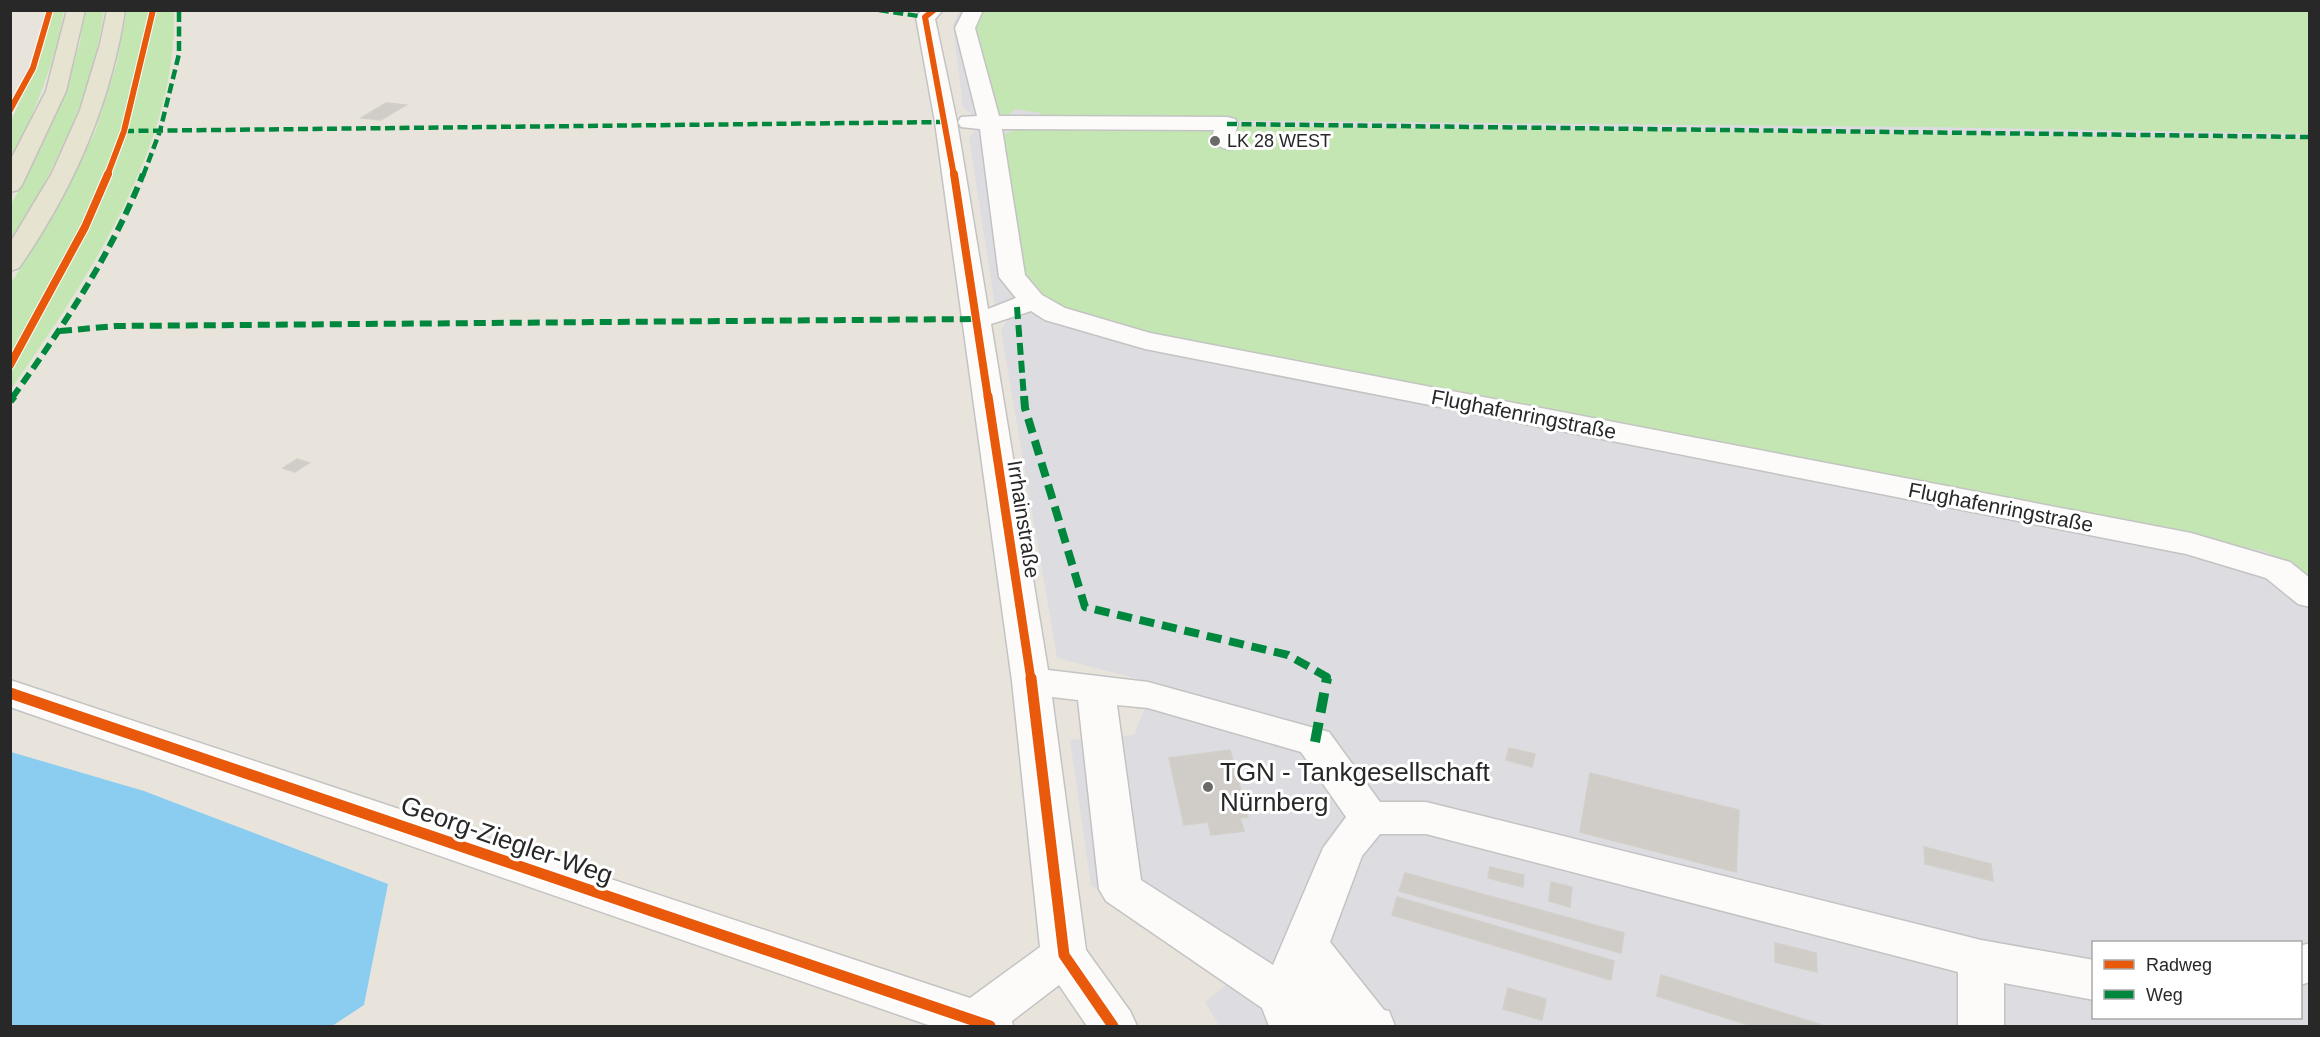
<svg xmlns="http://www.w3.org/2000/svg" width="2320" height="1037" font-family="Arial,sans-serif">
	<rect width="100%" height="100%" fill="#e8e4dc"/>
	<!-- airport -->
	<path fill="#dddce0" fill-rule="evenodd" d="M960,10L2309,11V1026H1219L1205,1002L1232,980L1091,885L1070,740L1134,735L1154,683L1057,658L1001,330L1009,317L996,312L969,138L980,125L978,119L963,107L953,24ZM2094,942H2300V1018H2094Z"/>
	<!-- green -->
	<path fill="#c4e6b2" d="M979,10L2309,11V134L1929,127L1037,119L1041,113L1015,109L1007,116L998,114C986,84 962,42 979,10Z
		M53,11H64C55,63 35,112 11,159V121L35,68Z
		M85,11H104C93,93 55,171 11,240V205L37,156L64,95L80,42Z
		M126,11H174C178,145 85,283 11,389V283L55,213L95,132L117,63Z
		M1240,126L2309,139V578L2298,568L2264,551L1147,335L1073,314L1045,299L1021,274L999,140L1005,134L1017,129L1219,128L1216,138L1207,142L1218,144L1233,127Z"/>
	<!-- water -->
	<path fill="#8acdf0" d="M11,752L144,791L388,884L364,1005L332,1026H11Z"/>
	<!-- building -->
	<path fill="#d0cdc8" stroke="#d2cfc9" stroke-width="1.5" d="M386,103L406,105L381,120L361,118Z
		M297,459L309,463L295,472L283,468Z
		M1509,748L1535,754L1532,767L1506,760Z
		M1230,750L1248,817L1240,818L1244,831L1211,835L1208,822L1184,825L1169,758Z
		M1590,773L1739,810L1736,872L1580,832Z
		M1924,847L1991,864L1993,881L1925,864Z
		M1490,867L1524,875L1523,887L1488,878Z
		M1405,873L1624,933L1621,953L1399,891Z
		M1551,882L1572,887L1570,907L1549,901Z
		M1397,897L1614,961L1611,980L1392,915Z
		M1775,943L1816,953L1817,972L1775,962Z
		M1661,975L1825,1026H1752L1657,996Z
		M1508,988L1546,999L1542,1020L1503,1009Z"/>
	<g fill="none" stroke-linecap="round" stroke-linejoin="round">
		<!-- minor casing -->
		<g stroke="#c4c3c3" stroke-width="3">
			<path id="minor" d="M922,10H943L935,19L957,122L988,309L1016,298L999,277L980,129L961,127L958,122L961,117L977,116L955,28L964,10H983L975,28L999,116L1227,117L1235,119L1238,124L1235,134L1241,140L1236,148C1223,151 1219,147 1212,137L1214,130L1002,129L1025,275L1042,295L1065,308L1150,333L2191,533L2290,562L2310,578V607L2298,604L2266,578L2186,554L1145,349L1045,320L1031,311L991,324L1048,670L1148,682L1329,732L1380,802H1426L1981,940L2094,960V1000L2004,983V1026H1958V972L1426,834H1380L1362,856L1330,942L1384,1010L1389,1011L1395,1026H1269L1262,1008L1106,901L1099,889L1078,700L1052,697L1086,950L1130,1011L1137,1026H1087L1059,985L1012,1021L1013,1026H931L10,707V680L970,998L1040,947L1012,681L935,122L916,17ZM1117,705L1148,708L1301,752L1346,817L1323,848L1273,965L1141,880Z
				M2310,943V982L2300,985V946Z"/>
		</g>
		<!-- major casing -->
		<g stroke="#c4c2bf" stroke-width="3">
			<path id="major" d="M67,10H85L66,91L22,185L18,190L10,192V161L46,91Z
				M107,10H125C111,104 73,190 19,268L10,271V243L52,173L80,110L100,44Z"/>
		</g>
		<!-- minor -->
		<use href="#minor" fill="#fcfbfa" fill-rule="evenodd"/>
		<!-- major -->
		<use href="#major" fill="#e7e3d1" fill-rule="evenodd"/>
		<!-- quiet-far3 -->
		<path stroke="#00873e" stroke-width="4.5" stroke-dasharray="10 4.5" stroke-linecap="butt" d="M879,10L925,17
			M1227,124L2310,137
			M124,131L946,122
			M143,176L160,131L179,54V10"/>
		<!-- quiet-far2 -->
		<path stroke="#00873e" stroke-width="6" stroke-dasharray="12 6" stroke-linecap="butt" d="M1017,307L1024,398
			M60,331L116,326L976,319
			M12,398C63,327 111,255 143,174"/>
		<!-- quiet-far1 -->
		<path stroke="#00873e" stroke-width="8" stroke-dasharray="15 8" stroke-linecap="butt" d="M1024,396L1025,408L1085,607L1288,655L1327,677V680
			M10,401L14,396"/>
		<!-- quiet -->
		<path stroke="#00873e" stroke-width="10" stroke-dasharray="20 10" stroke-linecap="butt" d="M1315,742L1327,678"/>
		<!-- cycleway-far3 casing -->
		<g stroke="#fff" stroke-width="8">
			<path id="cycleway-far3" d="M934,10L925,17L954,176
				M10,110L33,68L50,10
				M107,176L124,131L153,10"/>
		</g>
		<!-- cycleway-far2 casing -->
		<g stroke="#fff" stroke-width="10">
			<path id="cycleway-far2" d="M954,174L988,398
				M10,365L85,227L108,174"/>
		</g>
		<!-- cycleway-far1 casing -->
		<g stroke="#fff" stroke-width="13">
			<path id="cycleway-far1" d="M988,396L1031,680"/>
		</g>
		<!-- cycleway casing -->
		<g stroke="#fff" stroke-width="15">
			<path id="cycleway" d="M1031,678L1064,955L1113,1026
				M10,693L990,1026"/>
		</g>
		<!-- cycleway-far3 -->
		<use href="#cycleway-far3" stroke="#e8590c" stroke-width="6"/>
		<!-- cycleway-far2 -->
		<use href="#cycleway-far2" stroke="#e8590c" stroke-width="8"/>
		<!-- cycleway-far1 -->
		<use href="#cycleway-far1" stroke="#e8590c" stroke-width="9"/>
		<!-- cycleway -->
		<use href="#cycleway" stroke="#e8590c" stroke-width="11"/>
	</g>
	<!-- markers -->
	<g fill="#6b6a67" stroke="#fff" stroke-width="2">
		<circle cx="1215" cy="141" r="6"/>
		<circle cx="1208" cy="787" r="6"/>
	</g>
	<g text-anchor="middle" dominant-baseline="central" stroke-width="6" stroke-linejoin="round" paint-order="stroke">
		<!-- far-poi labels -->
		<g font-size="18" fill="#282828" stroke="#fff" text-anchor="start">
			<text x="1227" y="141">LK 28 WEST</text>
		</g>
		<!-- street labels -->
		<g font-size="21" fill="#282828" stroke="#fff">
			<text transform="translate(1524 414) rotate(11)">Flughafenringstraße</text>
			<text transform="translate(2001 507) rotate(11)">Flughafenringstraße</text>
			<text transform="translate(1024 519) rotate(81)">Irrhainstraße</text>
		</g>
		<!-- near-poi labels -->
		<g font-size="26" fill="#282828" stroke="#fff" text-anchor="start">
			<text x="1220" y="772">TGN - Tankgesellschaft<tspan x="1220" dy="30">Nürnberg</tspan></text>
		</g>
		<!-- near-street labels -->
		<g font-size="26" fill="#282828" stroke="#fff">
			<text transform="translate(507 840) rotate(19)">Georg-Ziegler-Weg</text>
		</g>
	</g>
	<!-- border -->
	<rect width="2320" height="1037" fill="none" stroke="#282828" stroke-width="24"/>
	<!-- legend -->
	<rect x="2092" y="941" width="210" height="78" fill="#ffffff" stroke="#a9a9a9" stroke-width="1.5"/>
	<rect x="2104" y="960" width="30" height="9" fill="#e8590c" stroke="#a9a9a9" stroke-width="1.5"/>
	<text x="2146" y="971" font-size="18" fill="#282828">Radweg</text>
	<rect x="2104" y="990" width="30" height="9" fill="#00873e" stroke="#a9a9a9" stroke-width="1.5"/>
	<text x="2146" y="1001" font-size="18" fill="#282828">Weg</text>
</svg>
